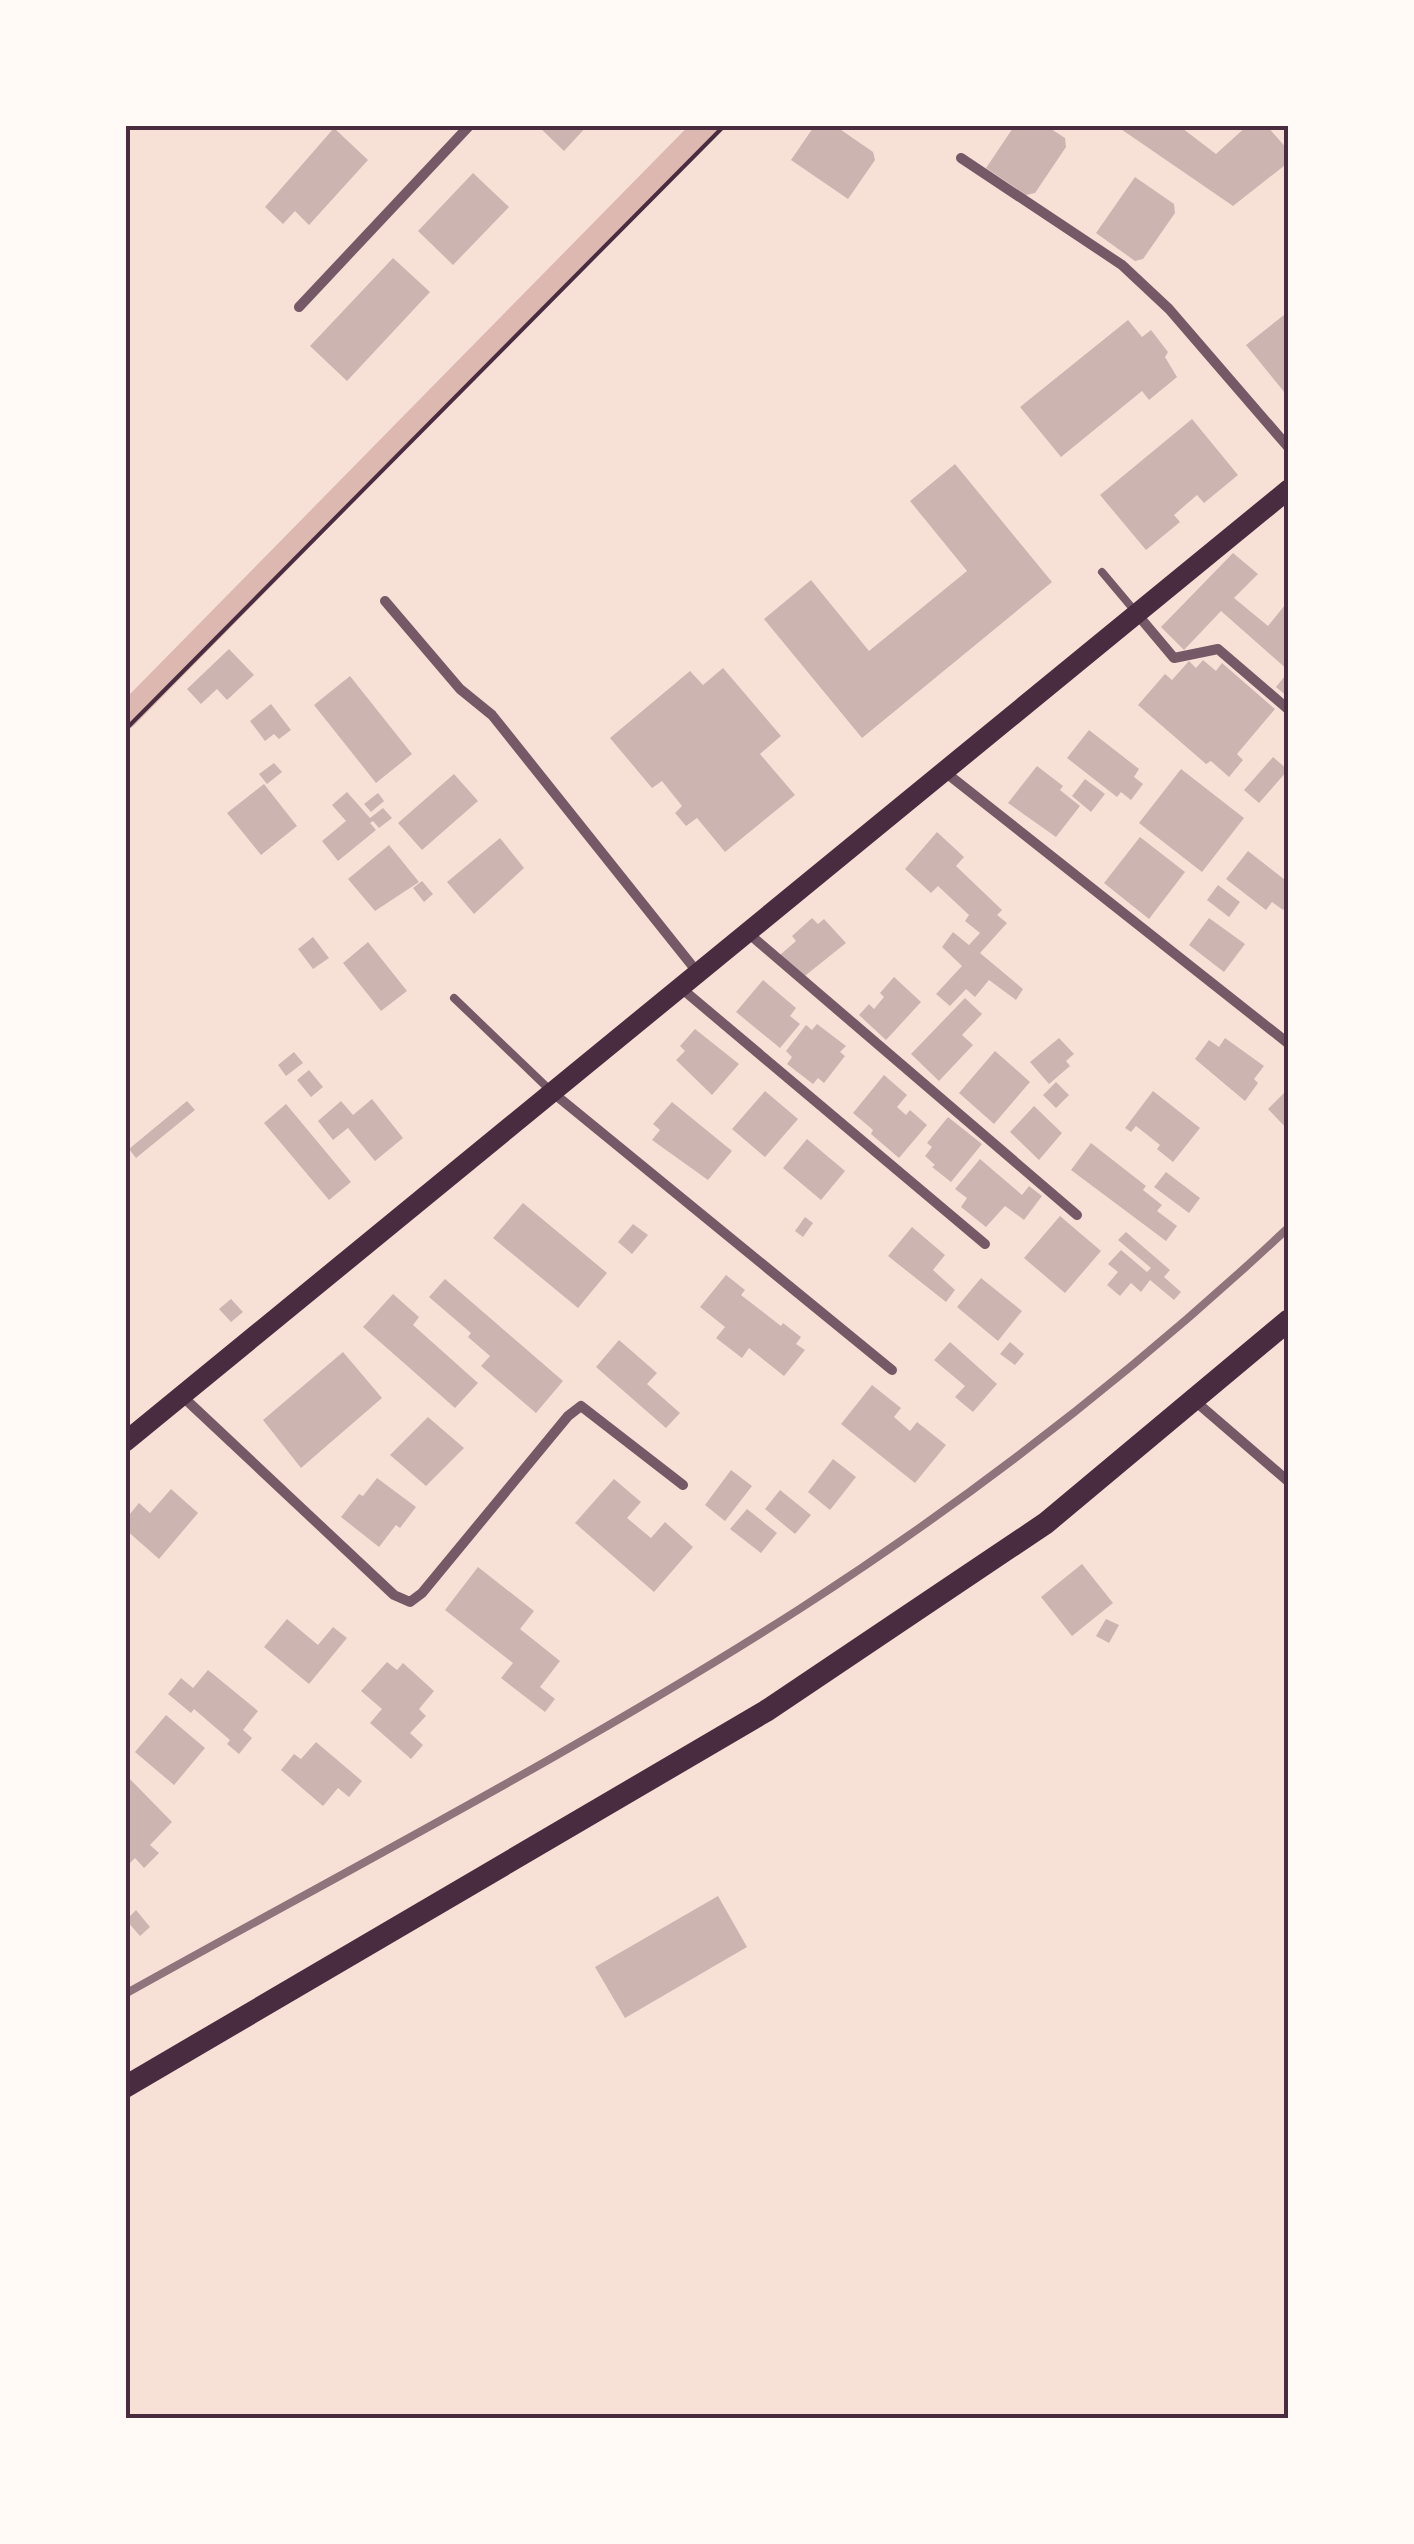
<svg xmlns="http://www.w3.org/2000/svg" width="1414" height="2544" font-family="'Open Sans',sans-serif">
	<rect width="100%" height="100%" fill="#f7e1d7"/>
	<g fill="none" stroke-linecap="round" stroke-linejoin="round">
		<!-- canal -->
		<path stroke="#dcb8b0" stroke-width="25" d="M125,717L707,125"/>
	</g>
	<!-- building -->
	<path fill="#ccb4b1" d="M537,125H588L564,151Z
		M815,125H834L873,152L875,160L848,199L791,160Z
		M1015,125H1045L1065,138L1066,147L1035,193L1026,195L986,168Z
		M1115,125H1178L1216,154L1248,125H1266L1289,151V162L1233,206Z
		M334,128L368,160L309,225L295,211L283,224L265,207Z
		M473,173L509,207L453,265L418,231Z
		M1135,177L1174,204L1175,213L1143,259L1135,261L1096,233Z
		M393,258L430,292L347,381L310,346Z
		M1289,311V398L1246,345Z
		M1128,320L1142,337L1151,330L1168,352L1165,357L1177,377L1149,400L1142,391L1061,457L1020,407Z
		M1192,419L1238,475L1204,503L1197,495L1174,515L1180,522L1146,550L1100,495Z
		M955,464L1052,582L862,738L764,619L811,580L869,651L967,571L910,501Z
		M1233,553L1258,574L1234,598L1268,626L1289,600V671L1221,611L1184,650L1161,627Z
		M229,649L254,675L227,700L217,689L201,704L187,689Z
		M1203,660L1216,671L1222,663L1275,709L1237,754L1243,760L1229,777L1211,761L1206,764L1138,705L1165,674L1172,680L1189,661L1196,668Z
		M723,668L781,736L760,754L795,795L725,852L697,818L686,826L675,813L682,806L662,781L652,788L610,738L690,671L703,685Z
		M1289,671V698L1276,687Z
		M350,676L412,754L376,783L314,705Z
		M271,704L291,730L279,739L274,734L265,741L250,721Z
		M1089,730L1139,769L1134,777L1143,784L1131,800L1121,792L1117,797L1067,758Z
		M1273,757L1288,770L1259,803L1244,790Z
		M274,763L282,772L267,784L259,774Z
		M1037,766L1063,786L1060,790L1080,806L1056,837L1008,803Z
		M1181,769L1244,818L1202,872L1139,823Z
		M454,774L478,801L422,850L398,823Z
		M1085,779L1105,794L1091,812L1072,796Z
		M264,784L297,826L261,855L227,813Z
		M347,792L370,818L383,808L392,818L379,828L373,821L370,823L376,830L338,861L322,841L346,821L332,805Z
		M378,793L384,801L371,812L364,804Z
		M937,832L964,857L956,866L1002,910L997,915L1007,923L980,953L1023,989L1016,1000L989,980L975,997L966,989L950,1006L936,994L962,966L942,947L953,932L969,945L980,933L965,921L969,915L938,886L931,893L905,869Z
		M1140,837L1185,872L1149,919L1104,883Z
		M500,838L524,868L474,914L447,882Z
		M389,845L419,882L375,911L348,879Z
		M1248,851L1289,883V902L1283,910L1272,902L1266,910L1226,879Z
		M422,881L433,894L424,902L413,888Z
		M1218,885L1240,902L1229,917L1207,900Z
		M812,918L818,924L824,919L846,943L801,979L780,955L796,941L792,936Z
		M1209,918L1245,944L1224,972L1189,945Z
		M313,937L329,958L313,969L298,949Z
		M368,942L407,991L381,1011L343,963Z
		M894,977L921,1002L886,1040L859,1015L869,1004L874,1009L884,997L880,993Z
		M763,980L796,1008L790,1016L800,1024L780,1048L736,1012Z
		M965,998L982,1014L962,1035L973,1045L939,1081L911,1054Z
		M817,1024L846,1046L840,1052L845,1056L824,1083L818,1078L813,1084L787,1064L792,1057L786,1051L806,1025L812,1030Z
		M695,1029L739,1064L712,1095L676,1060L685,1051L680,1046Z
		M1059,1038L1074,1054L1066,1061L1070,1066L1049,1084L1030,1062Z
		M1225,1038L1264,1066L1254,1079L1258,1083L1245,1101L1195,1059L1209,1040L1219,1047Z
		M995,1051L1030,1082L994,1124L959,1093Z
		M294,1052L303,1063L286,1076L278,1065Z
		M309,1070L323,1087L311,1097L297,1080Z
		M884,1075L907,1095L897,1107L906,1115L910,1110L927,1125L899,1158L871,1134L873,1130L853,1113Z
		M1056,1082L1069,1095L1056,1108L1043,1095Z
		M1289,1088V1131L1268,1109Z
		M765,1091L798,1119L765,1157L732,1129Z
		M1153,1091L1200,1128L1173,1162L1157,1149L1160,1145L1136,1126L1131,1132L1125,1128Z
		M372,1099L403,1138L375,1161L348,1128L333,1140L318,1121L341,1101L353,1115Z
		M187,1101L195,1110L136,1158L129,1149Z
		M672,1102L732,1151L708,1180L652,1140L660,1130L653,1124Z
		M286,1104L351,1182L329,1200L264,1123Z
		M1034,1106L1062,1133L1039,1160L1010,1132Z
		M948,1117L982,1144L951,1182L932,1167L935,1165L925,1156L932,1147L927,1143Z
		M807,1139L845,1171L821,1200L783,1168Z
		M1091,1143L1146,1186L1143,1190L1162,1205L1157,1211L1177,1226L1166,1241L1071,1170Z
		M980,1159L1022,1195L1029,1186L1042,1196L1024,1220L1005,1206L986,1227L961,1207L967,1198L955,1189Z
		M1166,1172L1200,1198L1189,1213L1154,1187Z
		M523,1203L607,1273L578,1308L493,1238Z
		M1060,1216L1101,1251L1065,1293L1024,1258Z
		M805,1217L813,1223L803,1237L795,1231Z
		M633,1224L648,1235L632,1254L618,1242Z
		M912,1227L945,1255L933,1270L955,1290L946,1302L888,1256Z
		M1126,1232L1170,1270L1164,1277L1181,1292L1174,1300L1150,1280L1141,1292L1131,1283L1120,1296L1107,1285L1118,1272L1108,1264L1121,1250L1147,1272L1151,1268L1118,1240Z
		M726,1275L745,1290L741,1295L781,1326L783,1323L801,1337L796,1344L805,1350L784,1376L749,1348L742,1358L716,1338L725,1327L700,1307Z
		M981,1278L1022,1311L998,1341L957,1307Z
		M445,1279L563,1381L536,1413L481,1366L490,1356L468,1337L471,1333L429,1297Z
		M393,1294L419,1317L413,1325L478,1383L455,1408L363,1327Z
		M231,1299L243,1312L231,1322L219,1309Z
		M619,1340L657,1373L647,1384L680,1413L666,1428L596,1367Z
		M950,1342L997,1384L973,1412L955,1397L965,1386L934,1360Z
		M1010,1342L1024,1354L1015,1365L1000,1354Z
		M343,1352L382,1398L301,1468L263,1420Z
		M872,1385L901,1408L894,1417L910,1431L917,1422L946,1445L915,1483L841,1424Z
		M428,1417L464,1448L426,1486L390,1455Z
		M833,1459L856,1477L830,1510L808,1492Z
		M731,1470L752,1486L725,1521L705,1505Z
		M377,1478L416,1507L400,1528L396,1525L379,1547L341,1517L359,1494L363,1496Z
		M614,1479L641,1502L627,1518L651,1538L665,1522L693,1547L654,1592L575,1523Z
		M171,1489L198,1513L159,1559L125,1529V1520L139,1503L150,1513Z
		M780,1490L811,1515L795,1534L765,1509Z
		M747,1509L777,1533L761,1553L730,1529Z
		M1082,1564L1113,1603L1072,1636L1041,1597Z
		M478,1567L534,1611L520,1629L560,1661L540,1687L555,1699L545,1712L501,1678L513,1663L445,1610Z
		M287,1619L318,1645L333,1627L347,1638L309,1684L264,1647Z
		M1106,1619L1119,1625L1109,1643L1096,1636Z
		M387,1662L397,1670L403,1663L434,1691L419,1709L426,1716L410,1733L423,1745L411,1759L370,1723L382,1709L361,1691Z
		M208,1670L258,1711L243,1730L252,1738L239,1754L227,1744L230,1740L194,1709L191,1713L168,1694L181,1678L193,1688Z
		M166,1715L205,1748L174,1785L135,1752Z
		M316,1742L362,1781L349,1797L338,1788L323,1806L281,1770L294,1754L301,1759Z
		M125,1774L172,1822L150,1845L159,1853L144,1868L135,1858L125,1868Z
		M718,1896L747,1947L625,2018L595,1967Z
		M136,1910L150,1927L140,1936L126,1920Z"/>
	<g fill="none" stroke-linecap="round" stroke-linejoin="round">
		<!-- path -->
		<path stroke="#4a2c40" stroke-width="4" d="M125,730L725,125"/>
		<!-- service -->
		<path stroke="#755966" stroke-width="8" d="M1102,572L1134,610
			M454,998L552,1092"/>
		<!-- minor -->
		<path stroke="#755966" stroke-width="10" d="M961,158L1122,265L1169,309L1289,448
			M299,307L470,125
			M385,601L460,689L492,715L698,973
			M1137,614L1174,658L1218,649L1289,710
			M945,772L1289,1044
			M748,933L1077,1215
			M681,988L985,1244
			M552,1092L892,1370
			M182,1396L394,1595L410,1602L422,1593L568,1416L581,1406L683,1485
			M1195,1401L1289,1482"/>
		<!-- secondary -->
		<path stroke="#4a2c40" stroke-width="20" d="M125,1442L1289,489"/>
		<!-- primary -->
		<path stroke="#4a2c40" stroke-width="22" d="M125,2087L766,1711L1046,1523L1289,1320"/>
		<!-- rail -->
		<path stroke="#8f747c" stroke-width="8" d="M125,1994C351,1868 583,1748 801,1608C974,1496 1139,1368 1289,1227"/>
	</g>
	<!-- border -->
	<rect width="1414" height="2544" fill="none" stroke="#fffaf5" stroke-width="255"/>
	<rect x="128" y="128" width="1158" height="2288" fill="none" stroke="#4a2c40" stroke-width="4"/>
</svg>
